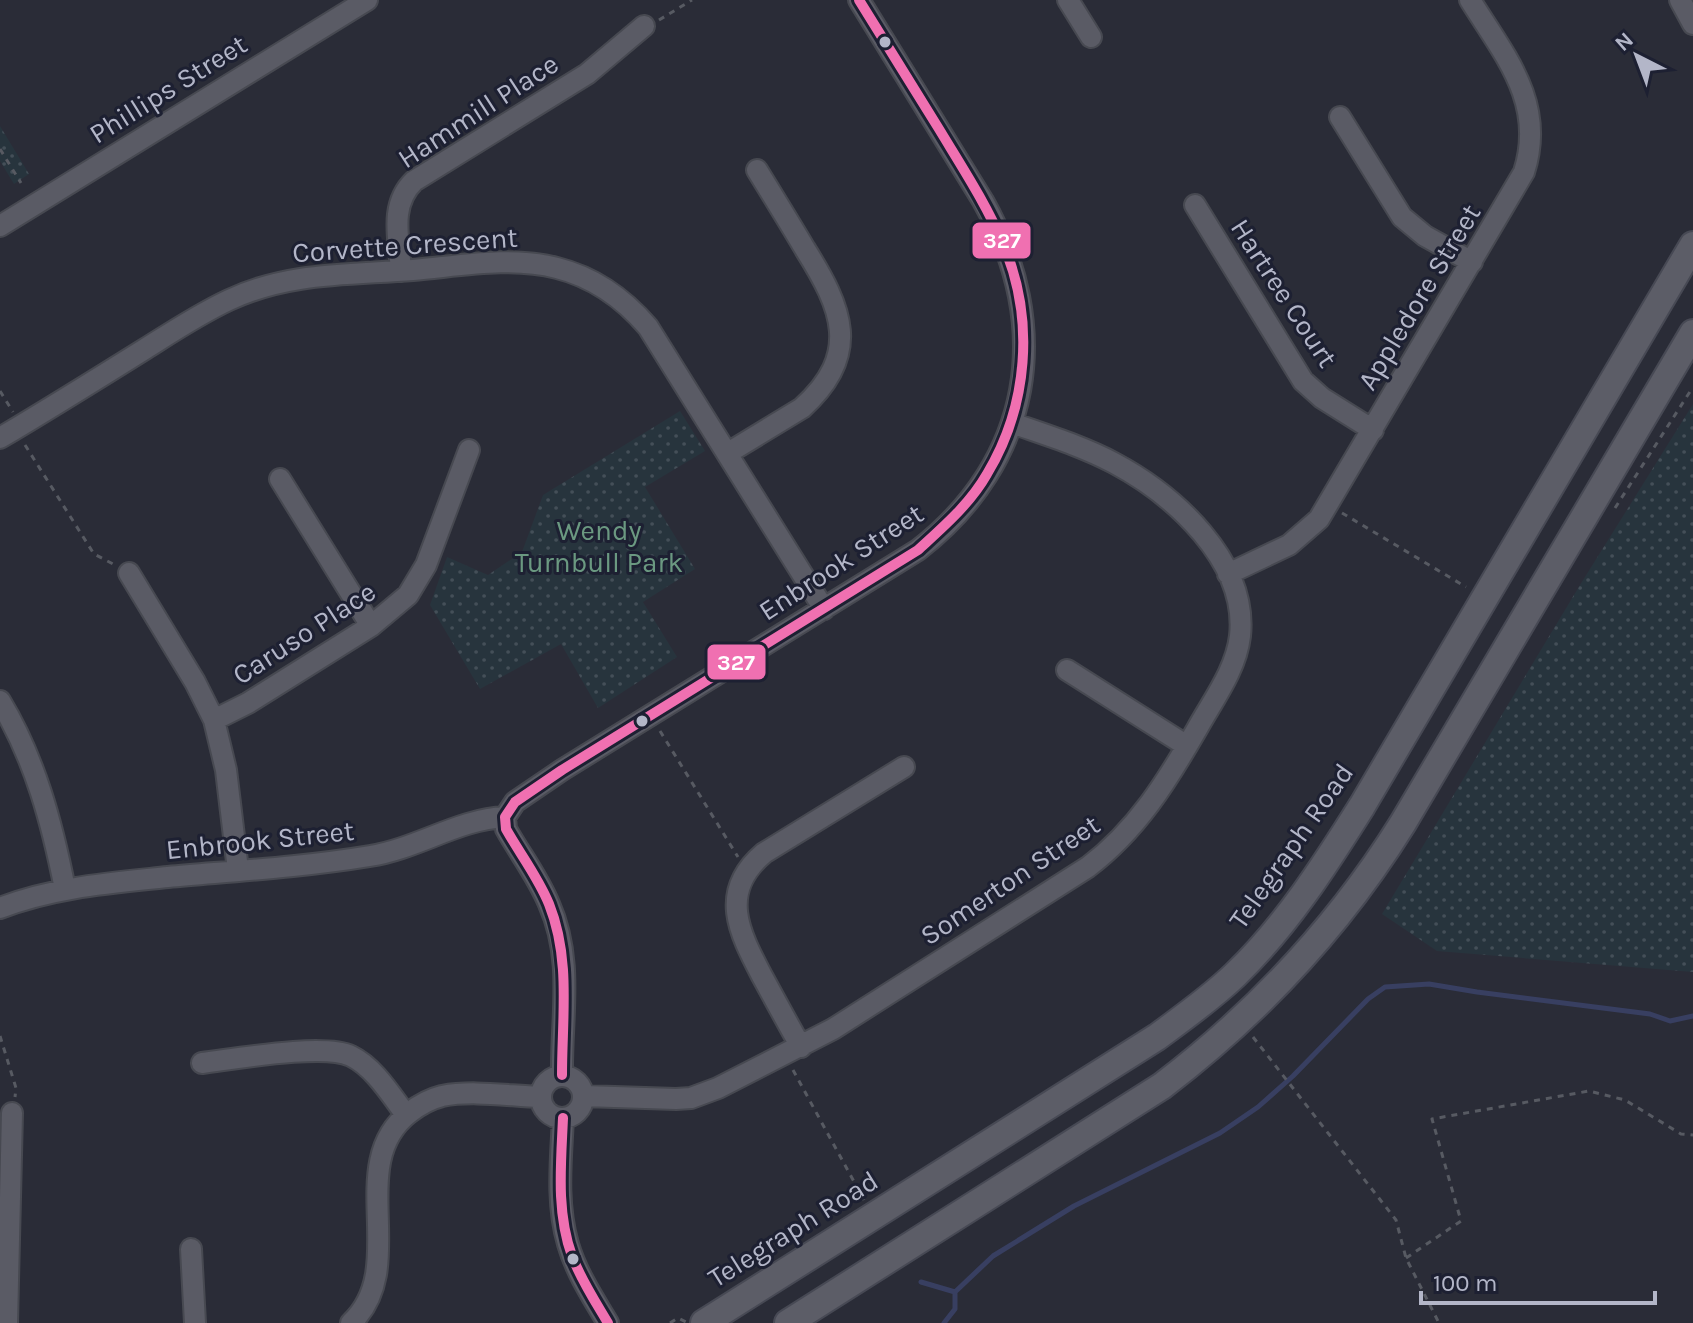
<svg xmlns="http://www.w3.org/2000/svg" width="1693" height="1323" font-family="Karla,sans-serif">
	<defs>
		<pattern id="green-dots" width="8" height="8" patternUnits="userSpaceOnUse" patternTransform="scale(2)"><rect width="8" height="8" fill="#27343d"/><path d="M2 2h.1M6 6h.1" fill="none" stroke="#444f58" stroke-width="1.8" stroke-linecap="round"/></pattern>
	</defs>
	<rect width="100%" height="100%" fill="#2a2c37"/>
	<!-- green -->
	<path fill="url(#green-dots)" d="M0,126L29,174L14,184L0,161Z
		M1693,404V972L1437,951L1382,914L1580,585Z
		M680,411L705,451L645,487L695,569L643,602L677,657L598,708L561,644L480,689L430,605L447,557L488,575L522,552L543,495Z"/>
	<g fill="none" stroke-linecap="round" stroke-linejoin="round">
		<!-- stream -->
		<path stroke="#383f61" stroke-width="5" d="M921,1282L955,1292
			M944,1323L955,1309V1292L993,1256L1074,1206L1220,1133L1258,1107L1293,1076L1368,999L1385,987L1429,984L1477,992L1650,1014L1670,1021L1693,1016"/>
		<!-- minor casing -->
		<g stroke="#474951" stroke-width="24">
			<path id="minor" d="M1068,0L1091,37
				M1680,0L1693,24
				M1340,117L1402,217L1425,236L1472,262
				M1195,205L1303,381L1322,398L1373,430
				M0,226L367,0
				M401,271C399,239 389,205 414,181L587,74L644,26
				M0,438C49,409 97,379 145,349C172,332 199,314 229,300C288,272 349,275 413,270C460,266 511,256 557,268C593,277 624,299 648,327L824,609
				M728,453L802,408C862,354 842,308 805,249C789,222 773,196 757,170
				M280,479L371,626
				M129,573L195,682L214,720L226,770L238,870
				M1228,574L1289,545L1319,519L1524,172C1546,103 1505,56 1470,0
				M1067,670L1187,746
				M0,701C35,759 52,823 65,889
				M214,720L248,703L371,626L408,595L426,565L469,450
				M505,817L515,802L562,770L918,550C1033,461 1054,327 983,201L859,0
				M505,817L506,829C520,854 538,877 549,904C574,960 561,1017 562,1075
				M0,908C54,887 111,883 168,877C235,871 304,867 370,856C416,849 459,819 505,817
				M801,1047C788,1024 775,1000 762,976C739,932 718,892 764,853L904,767
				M202,1063C235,1059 324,1043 351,1056C374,1067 391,1095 406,1115
				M541 1097a21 21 0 1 1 42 0a21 21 0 1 1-42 0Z
				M584,1096L676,1099L691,1098L718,1088L833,1029L1088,867C1137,830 1167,781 1197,729C1213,700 1236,670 1240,636C1248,561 1174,495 1114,463C1082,446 1046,435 1012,423
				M563,1118C561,1160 556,1203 568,1244C576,1272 593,1298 608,1323
				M191,1249L195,1323
				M7,1323L12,1113
				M351,1323C411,1267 343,1164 409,1113C419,1105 430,1099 442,1096C473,1090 509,1096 540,1097"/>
		</g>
		<!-- major casing -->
		<g stroke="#474954" stroke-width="30">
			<path id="major" d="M704,1323L1157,1037C1184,1017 1211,998 1235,975C1286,926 1325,865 1362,806L1693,245
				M788,1323L1162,1086C1259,1012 1339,926 1403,823L1693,333"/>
		</g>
		<!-- path -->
		<path stroke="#575a62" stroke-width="3" stroke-dasharray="6 6" stroke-linecap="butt" d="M659,20L692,0
			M0,149L21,183
			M0,391L13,412
			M25,445L94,554L115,565
			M1615,508L1693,387
			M1342,513L1466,587
			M660,731L738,857
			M0,1036L16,1088L15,1097
			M1253,1037L1396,1220L1406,1258L1439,1323
			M793,1070L864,1200
			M1406,1258L1461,1221L1432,1119L1589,1091L1625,1100L1681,1134L1693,1135
			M670,1323L678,1318L686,1322"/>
		<!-- minor -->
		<use href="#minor" stroke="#5a5b65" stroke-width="20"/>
		<!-- major -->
		<use href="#major" stroke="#5c5d67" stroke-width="26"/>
		<!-- bus-1 casing -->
		<g stroke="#1d2032" stroke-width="16">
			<path id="bus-1" d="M505,817L515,802L562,770L918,550C943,527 970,504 987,474C1028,406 1035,320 1004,246C987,205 962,167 939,129C912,86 886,43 859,0
				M505,817L506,829C520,854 538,877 549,904C571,959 562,1017 562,1075
				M563,1118C561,1164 556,1212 572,1256C581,1280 595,1301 608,1323"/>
		</g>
		<!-- bus-1 -->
		<use href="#bus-1" stroke="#f070b1" stroke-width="10"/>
	</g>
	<!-- markers -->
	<g fill="#b3b6c8" stroke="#1d2032" stroke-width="3">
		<circle cx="885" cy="42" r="7"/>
		<circle cx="642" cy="721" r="7"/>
		<circle cx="573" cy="1259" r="7"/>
	</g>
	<g text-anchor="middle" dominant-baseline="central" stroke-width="6" stroke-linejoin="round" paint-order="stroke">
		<!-- street labels -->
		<g font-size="28" fill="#b3b6c8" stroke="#1d2032">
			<text transform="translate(168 89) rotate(-32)">Phillips Street</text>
			<text transform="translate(478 111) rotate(-33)">Hammill Place</text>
			<text transform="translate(405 245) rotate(-4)">Corvette Crescent</text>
			<text transform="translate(1284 293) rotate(57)">Hartree Court</text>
			<text transform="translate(1419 297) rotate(-59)">Appledore Street</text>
			<text transform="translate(841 562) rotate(-33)">Enbrook Street</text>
			<text transform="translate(304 633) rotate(-33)">Caruso Place</text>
			<text transform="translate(260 840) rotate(-6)">Enbrook Street</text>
			<text transform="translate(1291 846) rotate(-55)">Telegraph Road</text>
			<text transform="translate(1010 880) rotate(-34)">Somerton Street</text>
			<text transform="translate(793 1229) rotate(-32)">Telegraph Road</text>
		</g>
		<!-- park labels -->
		<g font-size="28" fill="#6b9981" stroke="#1d2032">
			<text x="599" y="530">Wendy<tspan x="599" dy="32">Turnbull Park</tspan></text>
		</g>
	</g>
	<g stroke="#1d2032" stroke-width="3">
		<rect x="971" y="221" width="61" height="39" rx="8" fill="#f070b1"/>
		<rect x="706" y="643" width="61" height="38" rx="8" fill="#f070b1"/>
	</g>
	<g font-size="22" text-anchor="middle" font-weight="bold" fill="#fff">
		<text x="1002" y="248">327</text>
		<text x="736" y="670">327</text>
	</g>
	<!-- north arrow -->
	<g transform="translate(1637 56) rotate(318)" stroke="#1d2032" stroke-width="6" paint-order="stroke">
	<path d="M0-6L14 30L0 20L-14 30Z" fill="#b3b6c8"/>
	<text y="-12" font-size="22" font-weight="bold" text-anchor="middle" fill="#b3b6c8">N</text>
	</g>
	<!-- scale -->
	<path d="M1421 1291v12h234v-12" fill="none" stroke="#b3b6c8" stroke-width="4"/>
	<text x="1433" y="1291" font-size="24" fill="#b3b6c8" stroke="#1d2032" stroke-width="6" paint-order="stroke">100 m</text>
</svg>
